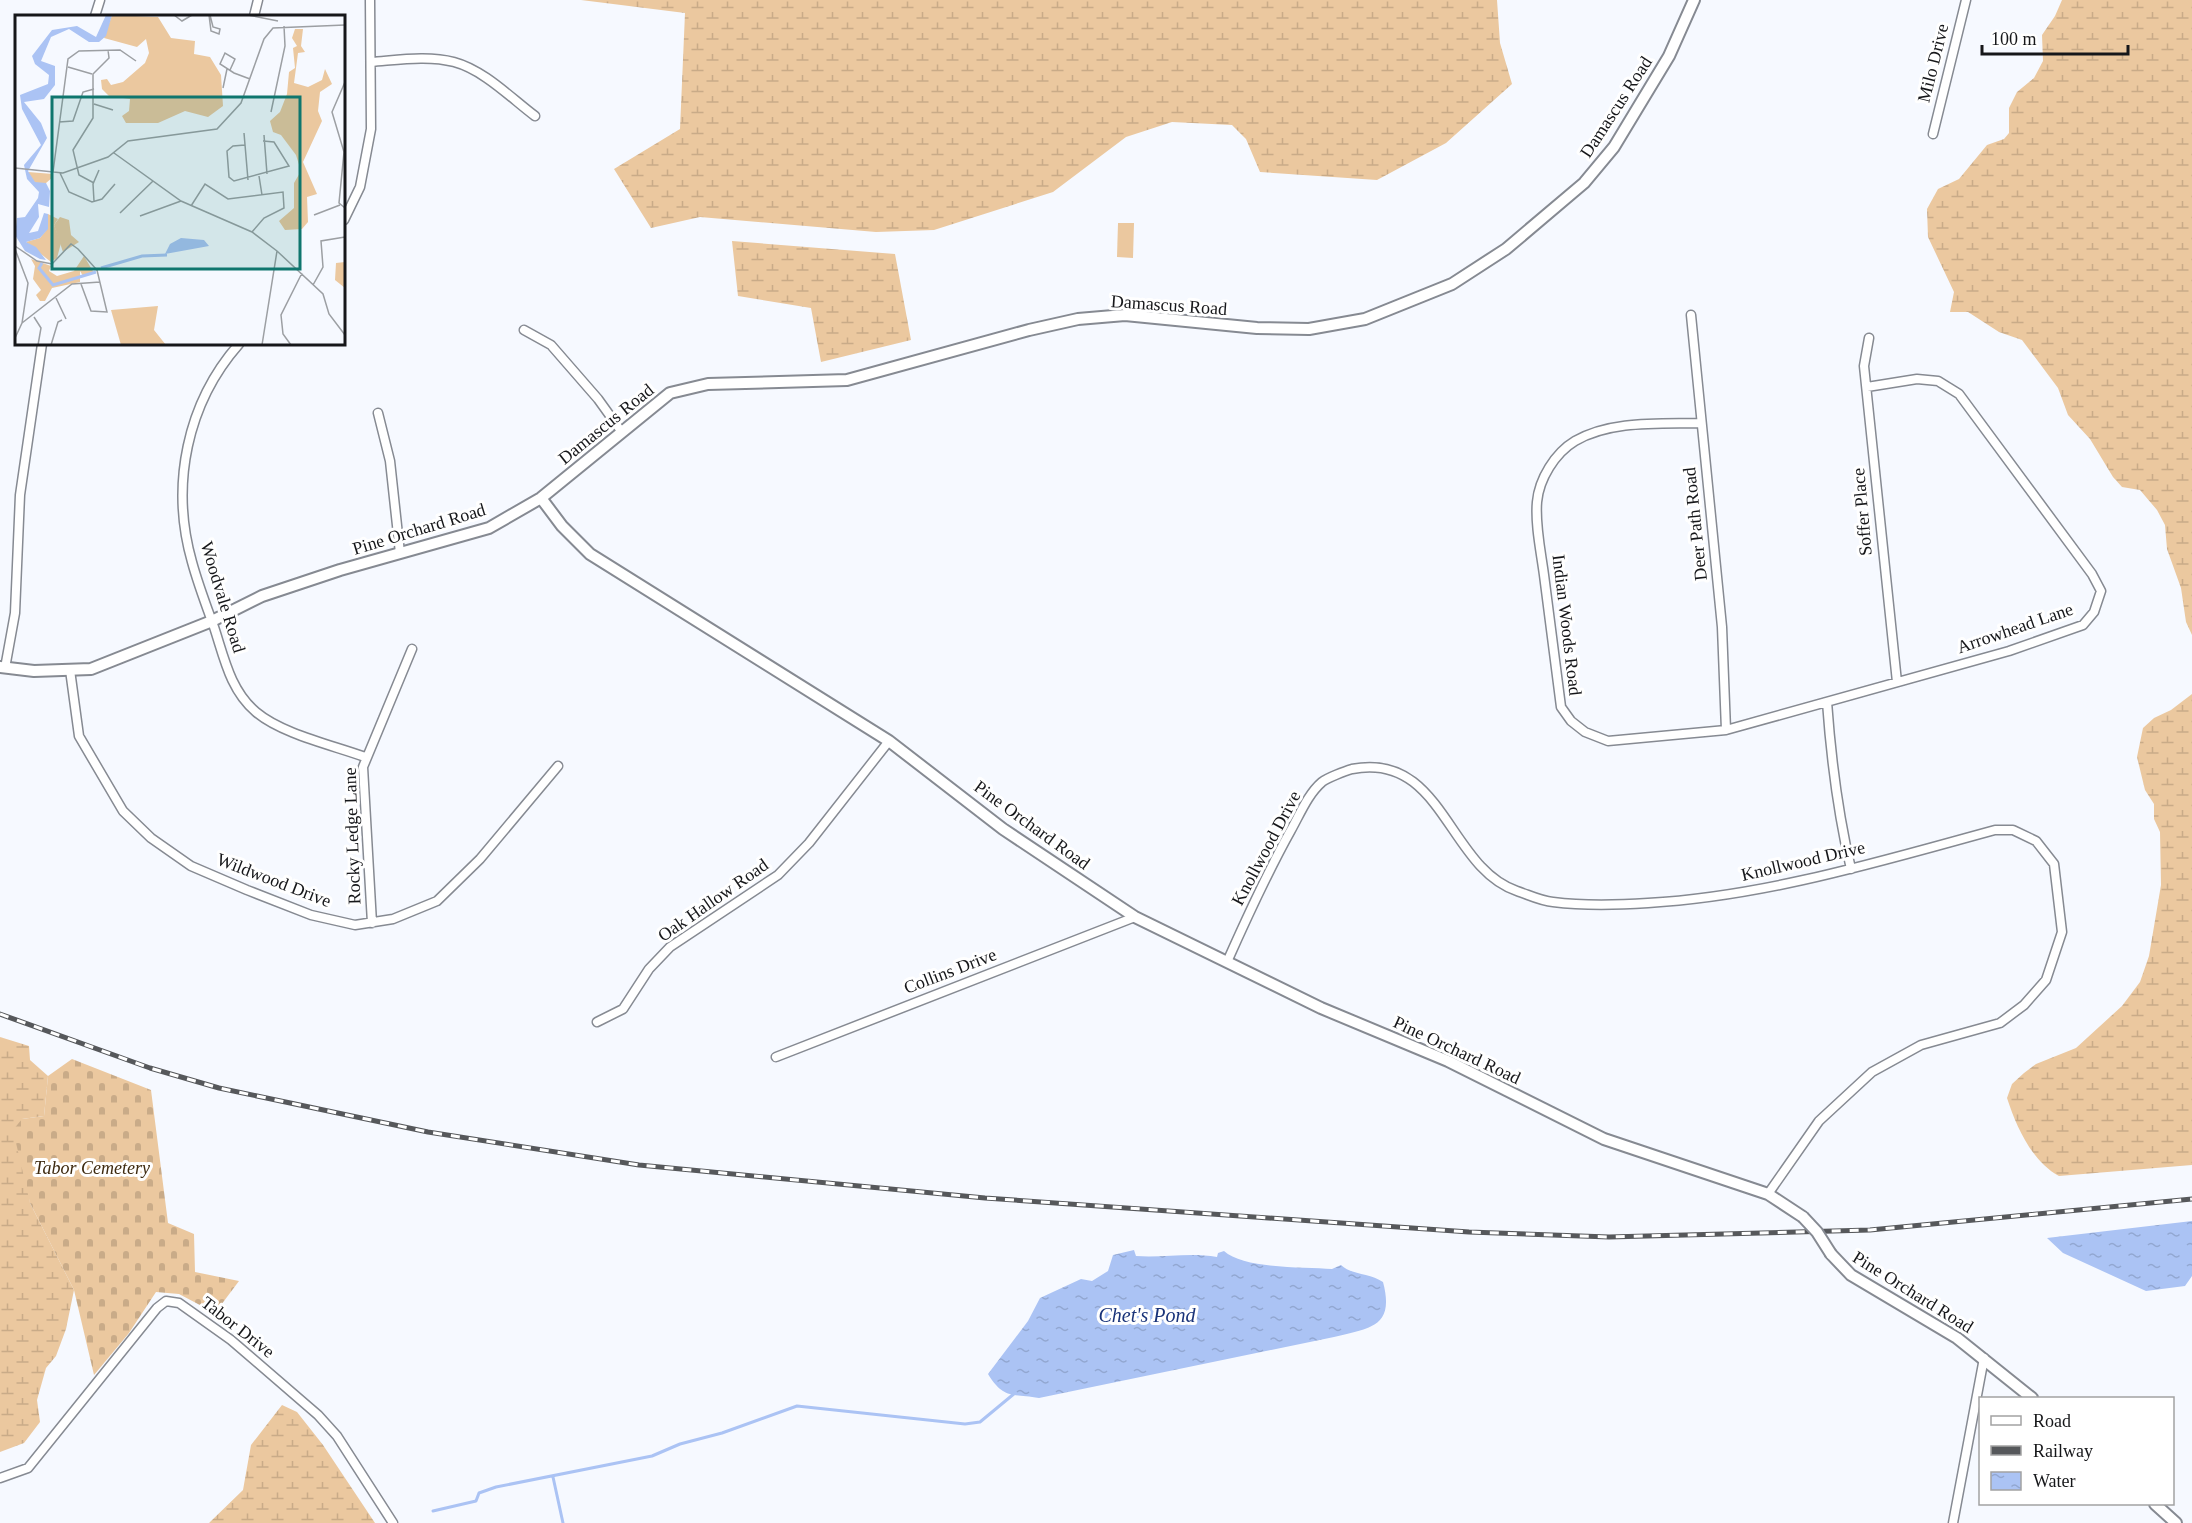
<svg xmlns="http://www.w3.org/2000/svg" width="2192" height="1523" font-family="'Times New Roman',serif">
	<defs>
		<pattern id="wetland-marsh" width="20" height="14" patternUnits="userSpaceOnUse" patternTransform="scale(1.5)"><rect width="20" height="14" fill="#ebc89f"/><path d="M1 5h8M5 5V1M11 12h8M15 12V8" fill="none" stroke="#c9ab88"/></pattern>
		<pattern id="cemetery-stones" width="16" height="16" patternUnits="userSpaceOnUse" patternTransform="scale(1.5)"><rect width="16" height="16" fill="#ebc89f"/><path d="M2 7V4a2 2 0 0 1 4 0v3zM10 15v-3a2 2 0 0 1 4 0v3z" fill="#c9ab88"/></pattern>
		<pattern id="water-ripples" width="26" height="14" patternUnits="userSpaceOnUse" patternTransform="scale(1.5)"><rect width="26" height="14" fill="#abc3f4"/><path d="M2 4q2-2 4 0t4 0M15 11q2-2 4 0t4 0" fill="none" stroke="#92a7d1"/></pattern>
	</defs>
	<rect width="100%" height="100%" fill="#f6f9ff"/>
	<!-- wetland -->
	<path fill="url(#wetland-marsh)" d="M581,0H1497L1500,43L1512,84L1446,143L1377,180L1260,172L1246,139L1232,125L1172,122L1126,137L1053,192L934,230L876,232L700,217L651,228L614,169L680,129L685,13Z
		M2062,0H2192V635L2186,622L2181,588L2167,549L2165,525L2157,510L2140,490L2122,487L2113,477L2090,439L2068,415L2058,388L2022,340L1999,332L1968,312H1950L1954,292L1928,237L1927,209L1938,189L1959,179L1987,145L2004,139L2009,133V108L2017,92L2034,78L2043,61L2042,35L2055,16Z
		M732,241L895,254L911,340L821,362L811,308L738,296Z
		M2192,694V1165L2059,1176C2032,1162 2016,1126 2007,1098L2012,1084L2024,1073L2036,1064L2076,1048L2122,1006L2140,982L2149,956L2161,885L2160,832L2154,819V804L2145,790L2137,757L2143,728L2154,718L2171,710Z
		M0,1037L29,1046L30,1060L48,1076L44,1116L22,1119L30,1203L74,1290L66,1329L56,1356L46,1368L37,1400L40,1422L24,1443L0,1452Z
		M282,1405L297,1412L323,1445L375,1523H209L243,1490L251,1445Z"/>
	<!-- cemetery -->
	<path fill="url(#cemetery-stones)" d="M72,1059L151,1090L168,1223L194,1234L195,1272L239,1281L215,1313L179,1294L156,1292L129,1333L94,1375L74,1290L30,1203L13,1130L22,1119L44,1116L48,1076Z"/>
	<!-- park -->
	<path fill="#ebc89f" d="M1118,223H1134L1133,258L1117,257Z"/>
	<!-- water -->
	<path fill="url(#water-ripples)" d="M2192,1221V1276L2185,1286L2146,1291L2063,1253L2047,1238Z
		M1134,1250L1136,1256C1164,1258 1190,1252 1217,1257L1218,1253L1224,1251C1243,1269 1305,1267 1332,1269L1341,1265C1351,1275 1370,1273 1383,1282C1395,1327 1370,1328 1334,1337L1039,1398C1012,1393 1004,1400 988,1374L1028,1321L1040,1298L1081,1279L1092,1281L1108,1271L1113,1255Z"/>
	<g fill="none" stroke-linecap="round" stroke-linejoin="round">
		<!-- stream -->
		<path stroke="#abc3f4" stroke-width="3" d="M553,1477L563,1523
			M433,1511L476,1501L479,1493L496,1487L652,1456L680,1444L722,1433L797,1406L965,1424L980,1422L1015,1393"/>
		<!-- street casing -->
		<g stroke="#868a92" stroke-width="11">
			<path id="street" d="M95,16L100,0
				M254,16L258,0
				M371,62C398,60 428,55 454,62C484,70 511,98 535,116
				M1933,134L1966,0
				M344,220L360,187L371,129L370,0
				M1691,315L1722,627L1726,730
				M524,330L551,345L598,399L621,431
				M1869,338L1864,366L1897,682
				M239,344C187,403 170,485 192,562C198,584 206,605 214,627C224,657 230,690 256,712C282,734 332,745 365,757
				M378,413L390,461L400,553
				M1700,423C1660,424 1611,420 1575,441C1555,453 1539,479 1537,502C1535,525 1541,552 1544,575C1550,619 1555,663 1561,707L1571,721L1585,732L1608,741L1726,730L2009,651L2083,625L2094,612L2101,591L2092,574L1959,394L1938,381L1917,379L1867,387
				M5,668L15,613L20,495L42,344
				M70,670L79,736L123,811L151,838L191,866L247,890L311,915L355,925L393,919L437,901L480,859L558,766
				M1827,702C1831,758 1838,814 1851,869
				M372,923L363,767L412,649
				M1227,962C1247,917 1267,873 1291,830C1300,814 1308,794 1322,782C1327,778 1345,771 1352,769C1443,751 1448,868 1517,891C1529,895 1541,901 1553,902C1585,906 1617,905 1648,903C1767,896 1881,861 1995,830H2013L2036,841L2054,864L2062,932L2046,980L2024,1005L2000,1023L1921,1045L1872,1072L1819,1121L1768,1194
				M597,1022L623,1009L649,969L670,947L778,875L809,843L889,741
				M776,1057L1135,917
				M0,1478L28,1468L157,1308L166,1301L179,1303L231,1340L318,1415L337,1436L393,1523
				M1953,1523L1984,1358"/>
		</g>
		<!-- secondary casing -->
		<g stroke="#868a92" stroke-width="14">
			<path id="secondary" d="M541,498L562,526L590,554L889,741L1003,829L1135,917L1321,1008L1448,1061L1604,1139L1768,1194L1803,1217
				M0,667L34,671L91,669L212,621L262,596L340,570L489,528L541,498L670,393L708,384L847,380L1029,330L1078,319L1125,315L1257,328L1309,329L1365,319L1452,284L1506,249L1584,183L1614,147L1669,56L1694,0
				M1831,1254L1851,1275L1957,1338L2032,1398
				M2155,1504L2176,1523"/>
		</g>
		<!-- street -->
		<use href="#street" stroke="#fff" stroke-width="8"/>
		<!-- secondary -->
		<use href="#secondary" stroke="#fff" stroke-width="10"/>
		<!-- rail casing -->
		<g stroke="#56585b" stroke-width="5">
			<path id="rail" d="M0,1014L150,1068L219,1088L428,1132L639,1165L985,1198L1469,1232L1609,1237L1870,1230L2192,1199"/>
		</g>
		<!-- rail -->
		<use href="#rail" stroke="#fff" stroke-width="3" stroke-dasharray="9" stroke-linecap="butt"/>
		<!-- secondary-bridge casing -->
		<g stroke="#868a92" stroke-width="14" stroke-linecap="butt">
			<path id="secondary-bridge" d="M1803,1217L1817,1232L1831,1254"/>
		</g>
		<!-- secondary-bridge -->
		<use href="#secondary-bridge" stroke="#fff" stroke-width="10"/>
	</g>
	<g text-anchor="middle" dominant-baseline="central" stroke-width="6" stroke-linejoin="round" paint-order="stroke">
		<!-- street labels -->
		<g font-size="18" fill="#16171a" stroke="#fff">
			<text transform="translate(1933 63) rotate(-76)">Milo Drive</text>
			<text transform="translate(1616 107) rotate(-57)">Damascus Road</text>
			<text transform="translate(1169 305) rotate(4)">Damascus Road</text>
			<text transform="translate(606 424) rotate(-39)">Damascus Road</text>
			<text transform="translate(1862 512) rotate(-95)">Soffer Place</text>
			<text transform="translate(1695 524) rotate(-96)">Deer Path Road</text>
			<text transform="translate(419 529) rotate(-17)">Pine Orchard Road</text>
			<text transform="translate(223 597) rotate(73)">Woodvale Road</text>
			<text transform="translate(1567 625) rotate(83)">Indian Woods Road</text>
			<text transform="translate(2015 628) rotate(-19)">Arrowhead Lane</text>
			<text transform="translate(1032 825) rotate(36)">Pine Orchard Road</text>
			<text transform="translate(352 836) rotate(-92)">Rocky Ledge Lane</text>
			<text transform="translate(1266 848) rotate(-62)">Knollwood Drive</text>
			<text transform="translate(1803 861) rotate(-13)">Knollwood Drive</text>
			<text transform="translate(274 880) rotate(21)">Wildwood Drive</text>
			<text transform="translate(713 900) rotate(-35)">Oak Hallow Road</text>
			<text transform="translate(950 971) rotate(-21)">Collins Drive</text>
			<text transform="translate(1457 1050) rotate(25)">Pine Orchard Road</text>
			<text transform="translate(1913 1292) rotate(32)">Pine Orchard Road</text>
			<text transform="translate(238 1327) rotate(38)">Tabor Drive</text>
		</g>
		<!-- park labels -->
		<g font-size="18" font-style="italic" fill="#3e2a10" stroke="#fff">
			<text x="92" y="1168">Tabor Cemetery</text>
		</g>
		<!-- water labels -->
		<g font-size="20" font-style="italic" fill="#193379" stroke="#fff">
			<text x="1147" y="1315">Chet's Pond</text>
		</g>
	</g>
	<!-- overview -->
	<g transform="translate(15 15)">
		<rect width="330" height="330" fill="#f6f9ff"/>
		<path d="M97,0L143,2L156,23L180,26L179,39L195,42L206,60L208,91L193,102L170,96L143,108H111L107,101L114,96L115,84L94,81L87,74L86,65L92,64L96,70L108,67L130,48L134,38L131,24L122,32L89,23ZM280,14H288L286,31L290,37L283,38L279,68L293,72L307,65L310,54L317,69L305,77L303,96L307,106L288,147L302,179L292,182L293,207L287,214L270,215L264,206L279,193V168L286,156L281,140L266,120L258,117L255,106L265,97L272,79L274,57L280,53L278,33L282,31L277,23ZM33,199L43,204L39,210L46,228L42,243L36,247L11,227L25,223L33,213ZM69,241L79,258L68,261L65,256V267L37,273L30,286H25L21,280L26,275L18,264L20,251L16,244L36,251L34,256L42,261L59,256Z" fill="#ebc89f"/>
		<path d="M45,202L54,205L56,220L64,227L48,237L39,210Z" fill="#ebc89f"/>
		<path d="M13,157L38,159V162L31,168H20ZM330,247V273L320,265L321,248ZM143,291L139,315L151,330H106L96,295Z" fill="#ebc89f"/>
		<path d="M91,0H97L91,21L84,27H74L54,14L36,22L26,46L40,51V70L29,84L9,87L26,108L32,123L13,156L20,167L31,168L35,176L34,192L23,189L24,202L14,218L23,216L29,198L33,199V214L25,223L11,227L21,232L31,245L25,244L10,236L0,220L2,203L10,202L23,183L24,177L12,164L9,150L26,130L7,94L5,80L33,69L34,60L20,49L17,41L37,15L62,11L81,22ZM166,223L189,225L194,231L150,239L155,229Z" fill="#abc3f4"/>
		<path fill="none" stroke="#abc3f4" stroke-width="3" d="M27,248L24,253L38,270L81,257M86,253L127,241L152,240"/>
		<path fill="none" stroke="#9c9fa3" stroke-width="1.5" d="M159,0L167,6L177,0M194,0L196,16L204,19L205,14L198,12L195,0M233,0L263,6M53,52L77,59M215,55L220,44L210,38L205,49L219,58L235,64M330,67L317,97L329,137L324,188L330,193M208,73L212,54M79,89L98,95M256,97L270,31L269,11M44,107L58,106L68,77L79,74M229,118L233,165M249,120L252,159M230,130L218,131L212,136L214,162L219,166L274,151L259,127L248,126M99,138L166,186L237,217L262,236L308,279L314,299L330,320M0,153L48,158L93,142L113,126L202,114L226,88L249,24L258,13L330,10M38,157L53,44L64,36L105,35L121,46M45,158L54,177L77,187L87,184L100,169M244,161L247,180M79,168L64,160L58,135L78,103V59L94,43L93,35M79,186L78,169L84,155M176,191L190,169L213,184L268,177L269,193L249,203L237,217M105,198L138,166M299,200L325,190M125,201L166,186M0,231L22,246L37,249L56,229L63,234L82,255L92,297L76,296L66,269M0,234L13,268L7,308L0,323M298,270L308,252L306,226L330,222M41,283L51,304M19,302L26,313L23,330M7,308L57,269L85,267M36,330L43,307L47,305M247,330L262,236M276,330L268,319L266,300L287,258"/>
		<path fill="#0f766e" fill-opacity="0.15" stroke="#0f766e" stroke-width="3" d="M37,82H285V254H37Z"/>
		<rect width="330" height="330" fill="none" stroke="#16171a" stroke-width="3"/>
	</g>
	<!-- legend -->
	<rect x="1979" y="1397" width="195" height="108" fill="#ffffff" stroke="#a2a2a3" stroke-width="1.5"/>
	<rect x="1991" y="1416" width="30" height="9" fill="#ffffff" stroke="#a2a2a3" stroke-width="1.5"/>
	<text x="2033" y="1427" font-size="18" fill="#16171a">Road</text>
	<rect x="1991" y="1446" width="30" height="9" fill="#56585b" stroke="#a2a2a3" stroke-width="1.5"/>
	<text x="2033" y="1457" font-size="18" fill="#16171a">Railway</text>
	<rect x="1991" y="1472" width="30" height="18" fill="url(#water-ripples)" stroke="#a2a2a3" stroke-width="1.5"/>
	<text x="2033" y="1487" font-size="18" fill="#16171a">Water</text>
	<!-- scale -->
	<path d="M1982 45v9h146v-9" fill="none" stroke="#16171a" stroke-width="3"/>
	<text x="1991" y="45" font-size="18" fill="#16171a" stroke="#ffffff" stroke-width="4.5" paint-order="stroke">100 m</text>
</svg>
